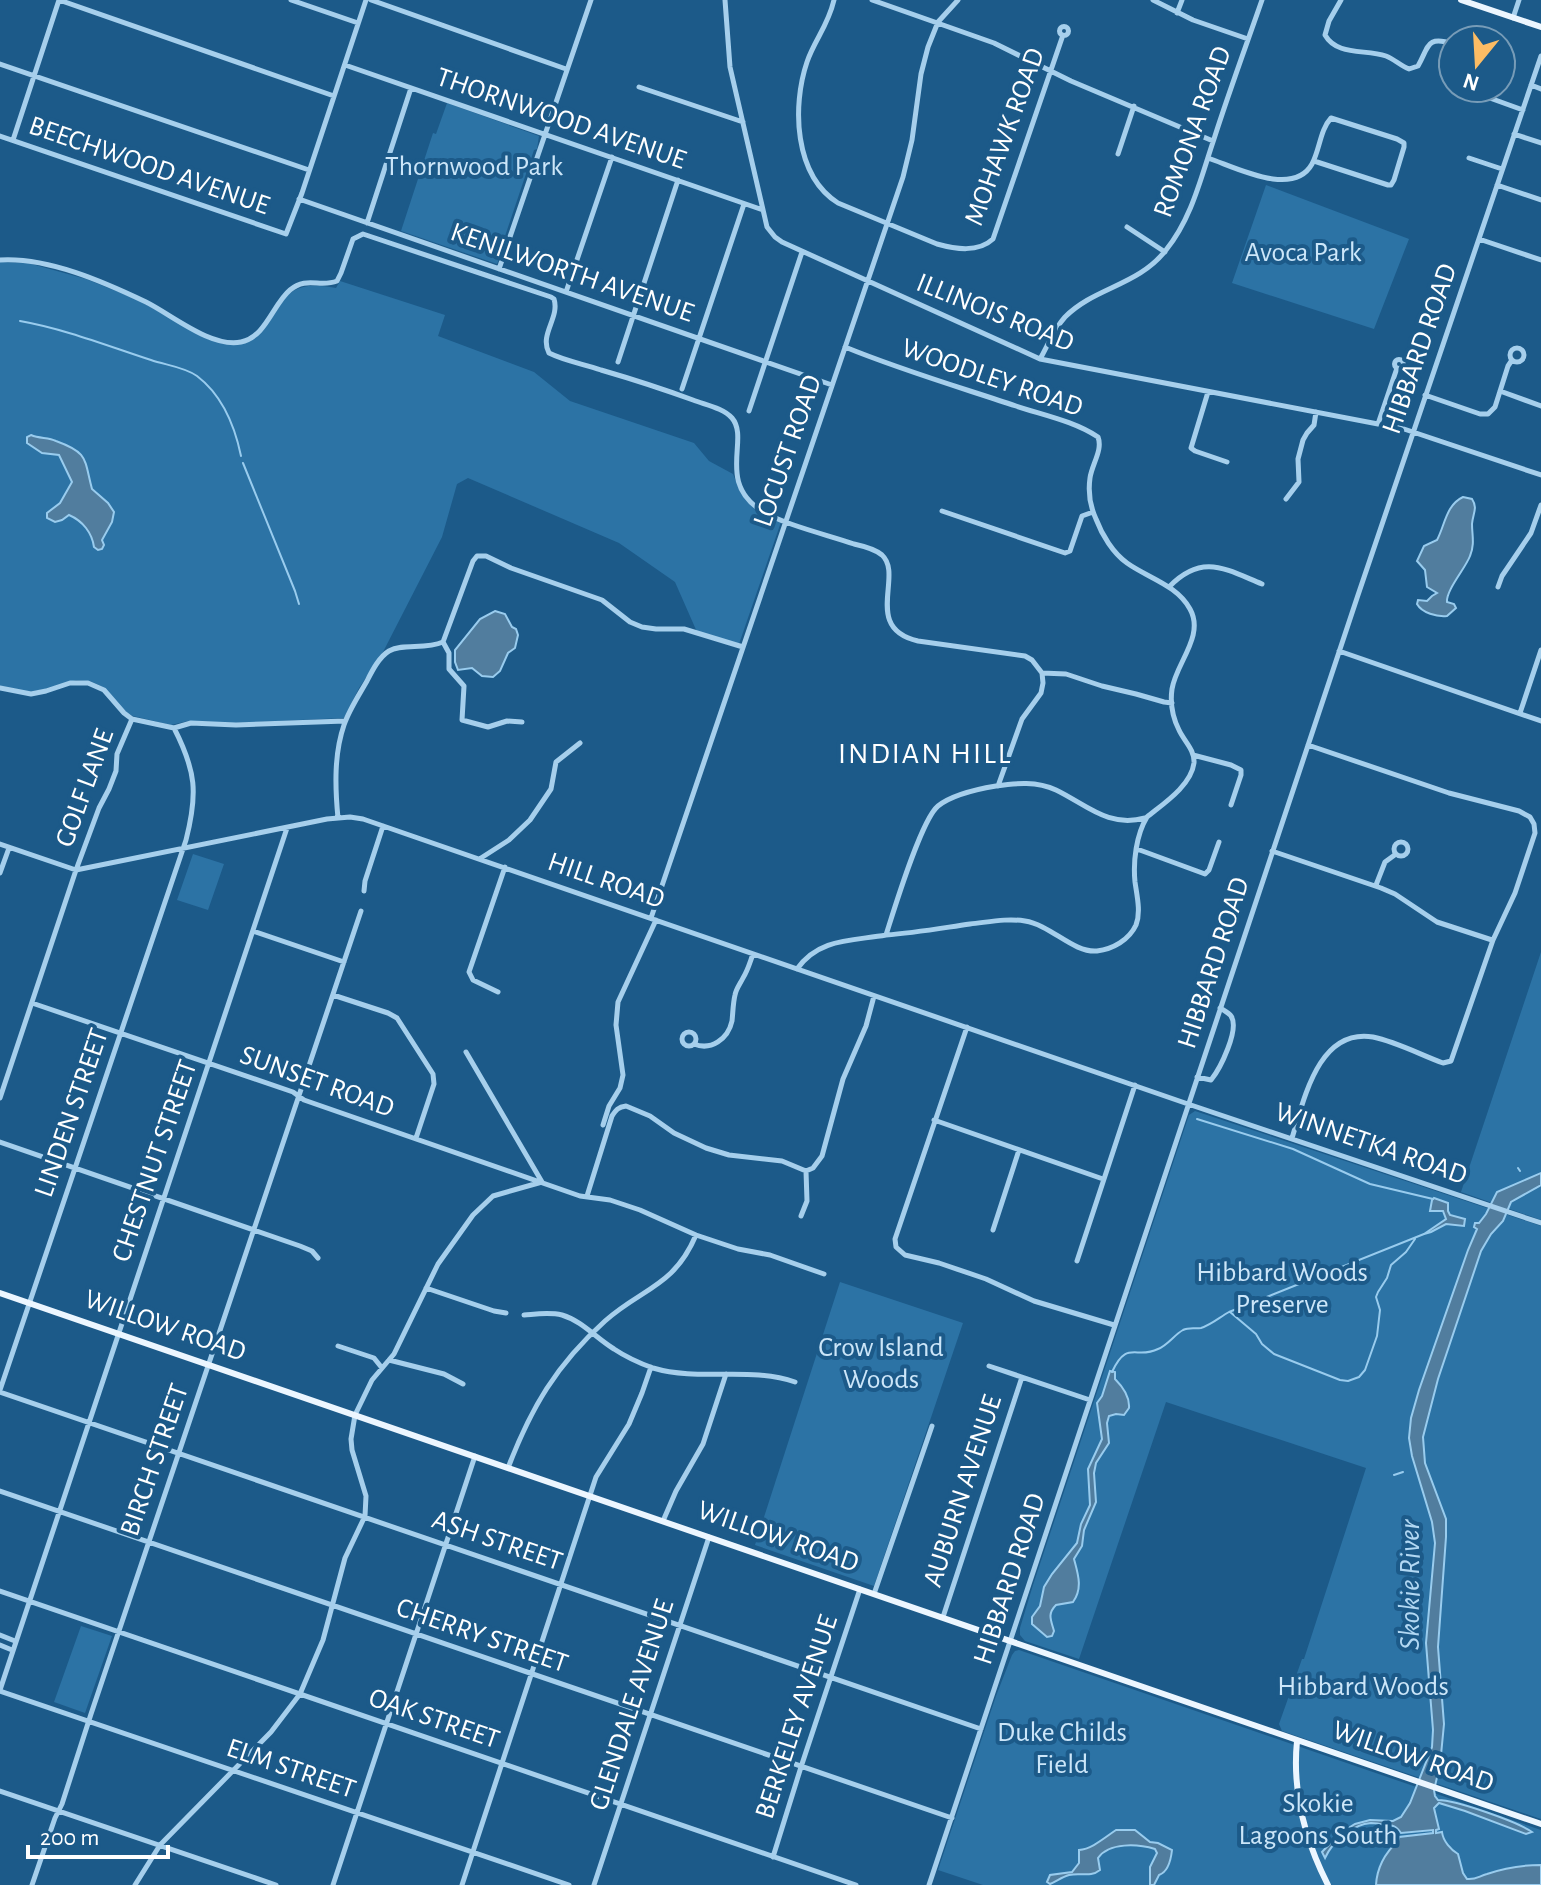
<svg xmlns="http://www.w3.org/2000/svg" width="1541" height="1885" font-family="'Alegreya Sans',sans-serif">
	<rect width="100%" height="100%" fill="#1c5a89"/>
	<!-- green -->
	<path fill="#2c73a5" d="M447,103L539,136L537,149L534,150L500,251L501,255L497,264L401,231L433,133L436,134Z
		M1266,185L1409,239L1374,329L1232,283Z
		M0,262L28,263L86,279L136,299L205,337L224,344H240L254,339C288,308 277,277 336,288L340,281L445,315L438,336L534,372L570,401L694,443L709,461L733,474L740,491L751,504L781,522L739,644L697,632L675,582L619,543L468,478L457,484L442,537L383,652L359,688L344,718L233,723L188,721L171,725L133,716L124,711L103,687L90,681L76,680L51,688L28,692L0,686Z
		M193,854L224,864L208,910L177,900Z
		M1541,952V1220L1461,1192Z
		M1195,1111L1541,1226V1819L1282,1731L1279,1724L1302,1659H1304L1366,1468L1166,1402L1079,1659L1025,1641L1020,1635V1628L1033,1585L1189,1115Z
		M840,1282L963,1323L874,1586L755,1545Z
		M81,1626L112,1636L85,1713L54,1702Z
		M1019,1650L1541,1830V1885H983L938,1870L996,1696L1012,1655L1015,1651Z"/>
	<!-- water -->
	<path fill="#517d9e" stroke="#9ce" stroke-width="2" d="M31,435C40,439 48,437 56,441C89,453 84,459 92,489L108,503L114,512L112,522L102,540L104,545L102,549L98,550L94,547C92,533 83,521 69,515L62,520L55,522L47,518V513L60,503L72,482L59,455L42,453L27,443V437Z
		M1463,497L1472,499C1478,508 1473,513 1472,524C1472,535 1475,544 1470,556C1465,569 1446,590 1447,602L1454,604L1456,608L1447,616C1437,617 1422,613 1417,604L1418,600L1427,601L1432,596L1437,593L1427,587L1425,570L1417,561L1424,546L1437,540C1445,525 1446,505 1463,497Z
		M495,611L505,614L512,627L516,629L518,635L515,648L508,653L500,671L493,677L482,676L472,668L458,670L455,662V650L480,619Z
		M1541,1173V1185L1511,1202L1503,1221L1491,1234L1481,1251L1438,1379L1423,1437L1425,1463L1446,1519V1537L1438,1647L1444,1724L1440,1765L1434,1790L1435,1796L1438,1800C1456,1800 1518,1822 1532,1832L1526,1834L1465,1811L1439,1803L1434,1808L1439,1829L1436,1830V1833L1442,1832C1443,1841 1451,1850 1458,1854L1463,1873L1467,1879C1476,1880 1479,1876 1487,1874C1504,1868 1523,1865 1541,1865V1885H1376C1377,1867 1385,1853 1398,1841L1399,1837L1433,1833V1830L1401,1833C1396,1826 1393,1825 1385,1825C1381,1824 1375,1823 1371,1823C1353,1824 1332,1842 1325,1858L1322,1852L1339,1834L1355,1824L1370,1820L1393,1821L1401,1817L1410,1803L1432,1747L1433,1730L1426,1643L1435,1543L1432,1522L1412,1456L1409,1438L1411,1418L1419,1390L1468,1250L1477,1229L1474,1227L1475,1223H1479L1486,1214L1497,1192Z
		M1434,1198L1448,1203V1211L1450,1215L1465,1219L1464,1226L1446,1224L1431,1232L1424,1234L1446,1219L1443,1211H1430L1432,1200Z
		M1110,1371L1115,1372V1379C1123,1387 1130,1396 1129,1408L1124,1415L1116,1414L1109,1416L1107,1423L1109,1443L1096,1463L1094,1473L1096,1502L1084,1530L1082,1546L1074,1559C1078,1574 1083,1588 1073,1602L1056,1605C1047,1614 1051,1620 1054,1631L1052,1636L1047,1637L1032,1624V1617L1040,1606L1044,1587L1052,1574L1077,1543L1081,1524L1090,1505L1088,1469L1102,1439L1097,1403L1102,1396Z
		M1116,1830H1135L1150,1842L1158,1843L1172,1850C1171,1859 1168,1872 1159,1875L1154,1885H1150V1867L1157,1853L1155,1849C1138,1844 1109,1842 1098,1858L1100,1870C1090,1878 1081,1872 1069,1875C1062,1877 1057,1881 1050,1884L1047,1882L1050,1875L1072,1872L1079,1863V1850C1092,1849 1104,1838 1116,1830Z"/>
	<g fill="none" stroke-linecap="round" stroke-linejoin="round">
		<!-- stream -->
		<path stroke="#9ce" stroke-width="2" d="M20,321C65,329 108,346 151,360C165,365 185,367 197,376C222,395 235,427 241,456
			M243,463L295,591L299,604
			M1197,1119L1293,1149L1370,1184L1433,1199
			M1518,1168L1520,1171
			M1230,1312L1256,1334L1262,1344L1274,1354L1340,1380L1348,1381L1359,1377L1365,1370L1377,1336L1380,1310L1376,1297L1378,1292L1387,1278L1391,1265L1406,1252L1415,1239
			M1112,1372C1127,1339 1136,1360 1158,1349C1168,1345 1174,1335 1183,1330C1189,1327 1195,1329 1201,1328C1211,1325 1220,1317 1229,1312L1424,1234
			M1394,1475L1403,1472"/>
		<!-- minor -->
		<path stroke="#a6cfec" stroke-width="5" d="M59,0L334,96
			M291,0L358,23
			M371,0L566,69
			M725,0L730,67L767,227L775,237L782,242L1040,359L1404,429L1541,475
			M834,0C828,26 815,39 807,62C792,106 794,175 838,203L937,244C955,249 978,253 993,239L1063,35
			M872,0L994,43L1071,81L1213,141
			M1153,0L1193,20L1248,39
			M1341,0L1329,21L1325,35C1337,56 1365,49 1386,56C1394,59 1401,66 1409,69L1418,66C1429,47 1426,35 1453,44
			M1177,13L1182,0
			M1513,18L1519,0
			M1059.5 31a4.5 4.5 0 1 1 9 0a4.5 4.5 0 1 1-9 0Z
			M0,64L309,170
			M345,65L763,210
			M1531,85L1541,89
			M639,87L743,122
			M1483,88L1487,97L1523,110
			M1514,134L1541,143
			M0,136L286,234L302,193L366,0
			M13,140L59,0
			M1118,154L1134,106
			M1208,158C1235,167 1293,198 1312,164C1320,149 1320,130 1331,118L1397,139L1404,143V147L1394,180L1391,185H1388L1314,161
			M1469,158L1502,169
			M1497,185L1541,200
			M299,199L832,385
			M367,223L411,88
			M1127,227L1165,252
			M1479,239L1541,260
			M0,260C48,257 104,282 146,302C172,315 211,348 241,342C266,337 273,304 290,290C307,276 320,288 337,281L341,273L353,239L363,234L551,297L554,299C560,318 539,334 549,353C565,361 584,364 601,370C632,379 663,389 693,400C706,405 723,408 732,418C750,439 716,482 762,511C785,525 828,535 854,544C863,546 875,549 882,555C904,575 862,628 918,641L1025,656L1032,660L1042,673L1066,674L1102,686L1136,694L1164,702L1172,703
			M499,269L591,0
			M566,292L612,157
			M845,347C901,370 959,387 1016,406C1043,415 1074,421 1098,437C1103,450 1092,464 1090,478C1088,492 1090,506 1096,519C1102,535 1113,553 1127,563C1148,578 1177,585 1190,609C1205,636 1176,663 1172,689C1170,703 1173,718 1179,730C1184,741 1195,750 1194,763C1191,786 1163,804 1147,817C1136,835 1133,862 1135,882C1137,896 1141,912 1136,925C1129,940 1113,949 1097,951C1073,953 1051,925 1025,921C1007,918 989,922 970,924C942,928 914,933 886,935
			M1510 355a7 7 0 1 1 14 0a7 7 0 1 1-14 0Z
			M1040,359C1048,345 1054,329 1065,317C1095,287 1138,286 1166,250C1192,218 1201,177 1214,139C1229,92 1246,46 1262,0
			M1394.5 364a4.5 4.5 0 1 1 9 0a4.5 4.5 0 1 1-9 0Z
			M618,362L678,180
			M682,389L744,204
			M1500,391L1541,406
			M1208,392L1191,448L1195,451L1227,462
			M1425,395L1480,414H1488L1495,407L1508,366L1512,360
			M749,411L802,252
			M1378,424L1397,368
			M1286,499L1299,482L1298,459L1303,440L1307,433L1314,425L1316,412
			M942,511L1065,553L1070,551L1071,548L1082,516L1093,512
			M1169,587C1202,553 1225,569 1262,584
			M1498,587L1502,576L1531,533L1541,505
			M443,642L449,653V669L464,686L462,720L488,727L507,721L522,722
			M1339,651L1541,721
			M0,688L31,694L46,691L70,683H88L104,690L124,713L132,719L174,728L191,723L236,725L345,721
			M1520,713L1541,650
			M1193,755L1231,765L1241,770V775L1231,805
			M998,786L1022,719L1041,693L1043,683L1042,673
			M338,818C335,787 334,754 344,725C349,710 359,695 367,681C372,671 379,657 389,651C403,643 425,650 443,642L473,561L477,556H486L511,568L602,600L630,622L642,627L656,629H684L743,647
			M1394 849a7 7 0 1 1 14 0a7 7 0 1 1-14 0Z
			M0,844L76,870L327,819L350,817L363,819L1188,1104L1541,1223
			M1137,849L1205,874L1209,870L1219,842
			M1272,851L1381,888L1395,894L1437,922L1492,940
			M481,858L509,840L530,820L551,789L556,762L580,743
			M0,873L9,848
			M1376,885L1385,862L1396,854
			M364,891L365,881L383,826
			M651,918L903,177L912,140L921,74L928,47L938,22L958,0
			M253,931L344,962
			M797,969C819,938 852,941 886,935C894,910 921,820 938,806C953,794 978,789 996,786C1016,783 1037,781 1056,790C1087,805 1108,828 1145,818
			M498,992L473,980L469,972L505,867
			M333,995L388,1013L397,1018L433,1074L434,1084L416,1138
			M32,1003L293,1092L304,1100L580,1196L610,1200L640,1210L696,1235L738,1249L770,1255L824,1274
			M967,1027L895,1239L896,1247L905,1255L939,1263L986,1279L1034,1301L1114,1325
			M682 1039a7 7 0 1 1 14 0a7 7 0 1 1-14 0Z
			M694,1044C711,1051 728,1039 732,1021C733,1012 733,1003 735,995C736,989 740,984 743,978C748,970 750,962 753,954
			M1197,1077L1211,1080C1220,1069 1240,1029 1231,1016C1230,1014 1222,1009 1220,1008
			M0,1098L76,870L99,808L109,789L116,771L117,754L132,719
			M934,1120L1103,1179
			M603,1125L609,1106L620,1088L623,1075L616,1025L618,1002L656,920
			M1292,1138C1304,1100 1318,1028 1373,1037C1397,1042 1421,1055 1443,1063L1451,1061L1493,940L1515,893L1535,833L1534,824L1530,817L1519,811L1449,793L1308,745
			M0,1142L300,1246L312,1251L318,1258
			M587,1196L612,1116C616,1110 618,1107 626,1106L650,1116L674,1133L706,1148L729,1155L782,1161L806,1171
			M801,1216L807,1201L806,1171L813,1168L822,1156L843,1079L866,1026L874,996
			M993,1230L1019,1150
			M1077,1261L1135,1085
			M426,1288L494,1311L506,1313
			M524,1315C537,1314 549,1312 562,1315C582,1321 596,1338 614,1349C626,1357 639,1363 653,1368C700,1382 749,1366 795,1382
			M338,1346L374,1358L382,1368
			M389,1360L444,1374L463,1384
			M989,1366L1090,1400
			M0,1390L186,840C198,793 196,771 174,728
			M0,1392L981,1729
			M508,1468C531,1408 556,1365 605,1321C642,1288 674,1287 696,1235
			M0,1491L952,1818
			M663,1521L676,1491L703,1444L726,1374
			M0,1591L856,1885
			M874,1594L932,1426
			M943,1617L1022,1377
			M0,1635L15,1641
			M0,1645L12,1650
			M0,1690L287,828
			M0,1691L569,1885
			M0,1791L276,1885
			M773,1857L801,1767L860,1589
			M32,1885L55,1818L62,1804L91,1714L361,911
			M135,1885L160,1845L271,1732L300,1694L323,1640L345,1558L365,1516L366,1496L352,1450L351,1439L355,1415L372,1380L394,1354L438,1264L473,1215L493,1196L542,1182L466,1052
			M333,1885L475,1456
			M462,1885L596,1477L629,1424L642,1393L651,1367
			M594,1885L709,1537
			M929,1885L1357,598L1541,56"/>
		<!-- major -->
		<path stroke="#ecf6ff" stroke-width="6" d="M1461,0L1541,27
			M0,1293L1541,1824
			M1297,1741C1292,1791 1305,1840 1328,1885"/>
	</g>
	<g text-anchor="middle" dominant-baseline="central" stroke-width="8" stroke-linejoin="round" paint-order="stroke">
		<!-- street labels -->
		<g font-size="28" fill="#fff" stroke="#1c5a89">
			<text transform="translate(561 119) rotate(19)">THORNWOOD AVENUE</text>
			<text transform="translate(1193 132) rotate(-70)">ROMONA ROAD</text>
			<text transform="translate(1005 137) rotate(-70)">MOHAWK ROAD</text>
			<text transform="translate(149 166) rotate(19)">BEECHWOOD AVENUE</text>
			<text transform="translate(572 273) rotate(19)">KENILWORTH AVENUE</text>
			<text transform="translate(995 313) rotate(22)">ILLINOIS ROAD</text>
			<text transform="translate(1420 349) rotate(-71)">HIBBARD ROAD</text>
			<text transform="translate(992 378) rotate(19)">WOODLEY ROAD</text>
			<text transform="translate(788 451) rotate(-71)">LOCUST ROAD</text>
			<text transform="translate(85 788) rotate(-70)">GOLF LANE</text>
			<text transform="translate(606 881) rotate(19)">HILL ROAD</text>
			<text transform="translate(1214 963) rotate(-72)">HIBBARD ROAD</text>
			<text transform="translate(317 1082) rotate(20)">SUNSET ROAD</text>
			<text transform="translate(72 1113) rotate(-71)">LINDEN STREET</text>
			<text transform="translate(1371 1144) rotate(19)">WINNETKA ROAD</text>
			<text transform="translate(155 1161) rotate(-71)">CHESTNUT STREET</text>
			<text transform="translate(165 1326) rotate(19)">WILLOW ROAD</text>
			<text transform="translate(155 1460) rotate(-71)">BIRCH STREET</text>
			<text transform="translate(963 1491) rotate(-72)">AUBURN AVENUE</text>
			<text transform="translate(778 1537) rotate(19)">WILLOW ROAD</text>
			<text transform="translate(497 1541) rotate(19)">ASH STREET</text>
			<text transform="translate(1010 1579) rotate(-72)">HIBBARD ROAD</text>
			<text transform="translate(482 1636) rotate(19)">CHERRY STREET</text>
			<text transform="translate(632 1705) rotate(-72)">GLENDALE AVENUE</text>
			<text transform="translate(797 1717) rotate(-72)">BERKELEY AVENUE</text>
			<text transform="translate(434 1719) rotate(19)">OAK STREET</text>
			<text transform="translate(1413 1757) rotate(19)">WILLOW ROAD</text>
			<text transform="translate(291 1769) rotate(19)">ELM STREET</text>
		</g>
		<!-- park labels -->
		<g font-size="28" fill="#cce6f9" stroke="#1c5a89">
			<text x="474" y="167">Thornwood Park</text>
			<text x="1303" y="253">Avoca Park</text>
			<text x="1282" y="1273">Hibbard Woods<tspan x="1282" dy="32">Preserve</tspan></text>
			<text x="881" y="1348">Crow Island<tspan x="881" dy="32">Woods</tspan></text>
			<text x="1363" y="1687">Hibbard Woods</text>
			<text x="1062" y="1733">Duke Childs<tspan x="1062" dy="32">Field</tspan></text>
			<text x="1318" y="1804">Skokie<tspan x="1318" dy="32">Lagoons South</tspan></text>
		</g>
		<!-- neighbourhood labels -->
		<g font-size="30" letter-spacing="2" fill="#fff" stroke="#1c5a89">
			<text x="925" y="754">INDIAN HILL</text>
		</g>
		<!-- water labels -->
		<g font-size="30" font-style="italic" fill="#b2d8f3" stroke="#1c5a89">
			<text transform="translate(1410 1585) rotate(-90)">Skokie River</text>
		</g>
	</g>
	<!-- north arrow -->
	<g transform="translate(1477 64) rotate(198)"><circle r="38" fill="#1c5a89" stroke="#779cb8" stroke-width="2"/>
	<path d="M0-6L14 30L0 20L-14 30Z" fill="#fcbc64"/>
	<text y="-12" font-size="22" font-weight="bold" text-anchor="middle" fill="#ffffff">N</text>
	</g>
	<!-- scale -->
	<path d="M28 1845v12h140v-12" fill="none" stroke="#ffffff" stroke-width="4"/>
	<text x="40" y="1845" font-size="24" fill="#ffffff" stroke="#1c5a89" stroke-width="6" paint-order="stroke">200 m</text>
</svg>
